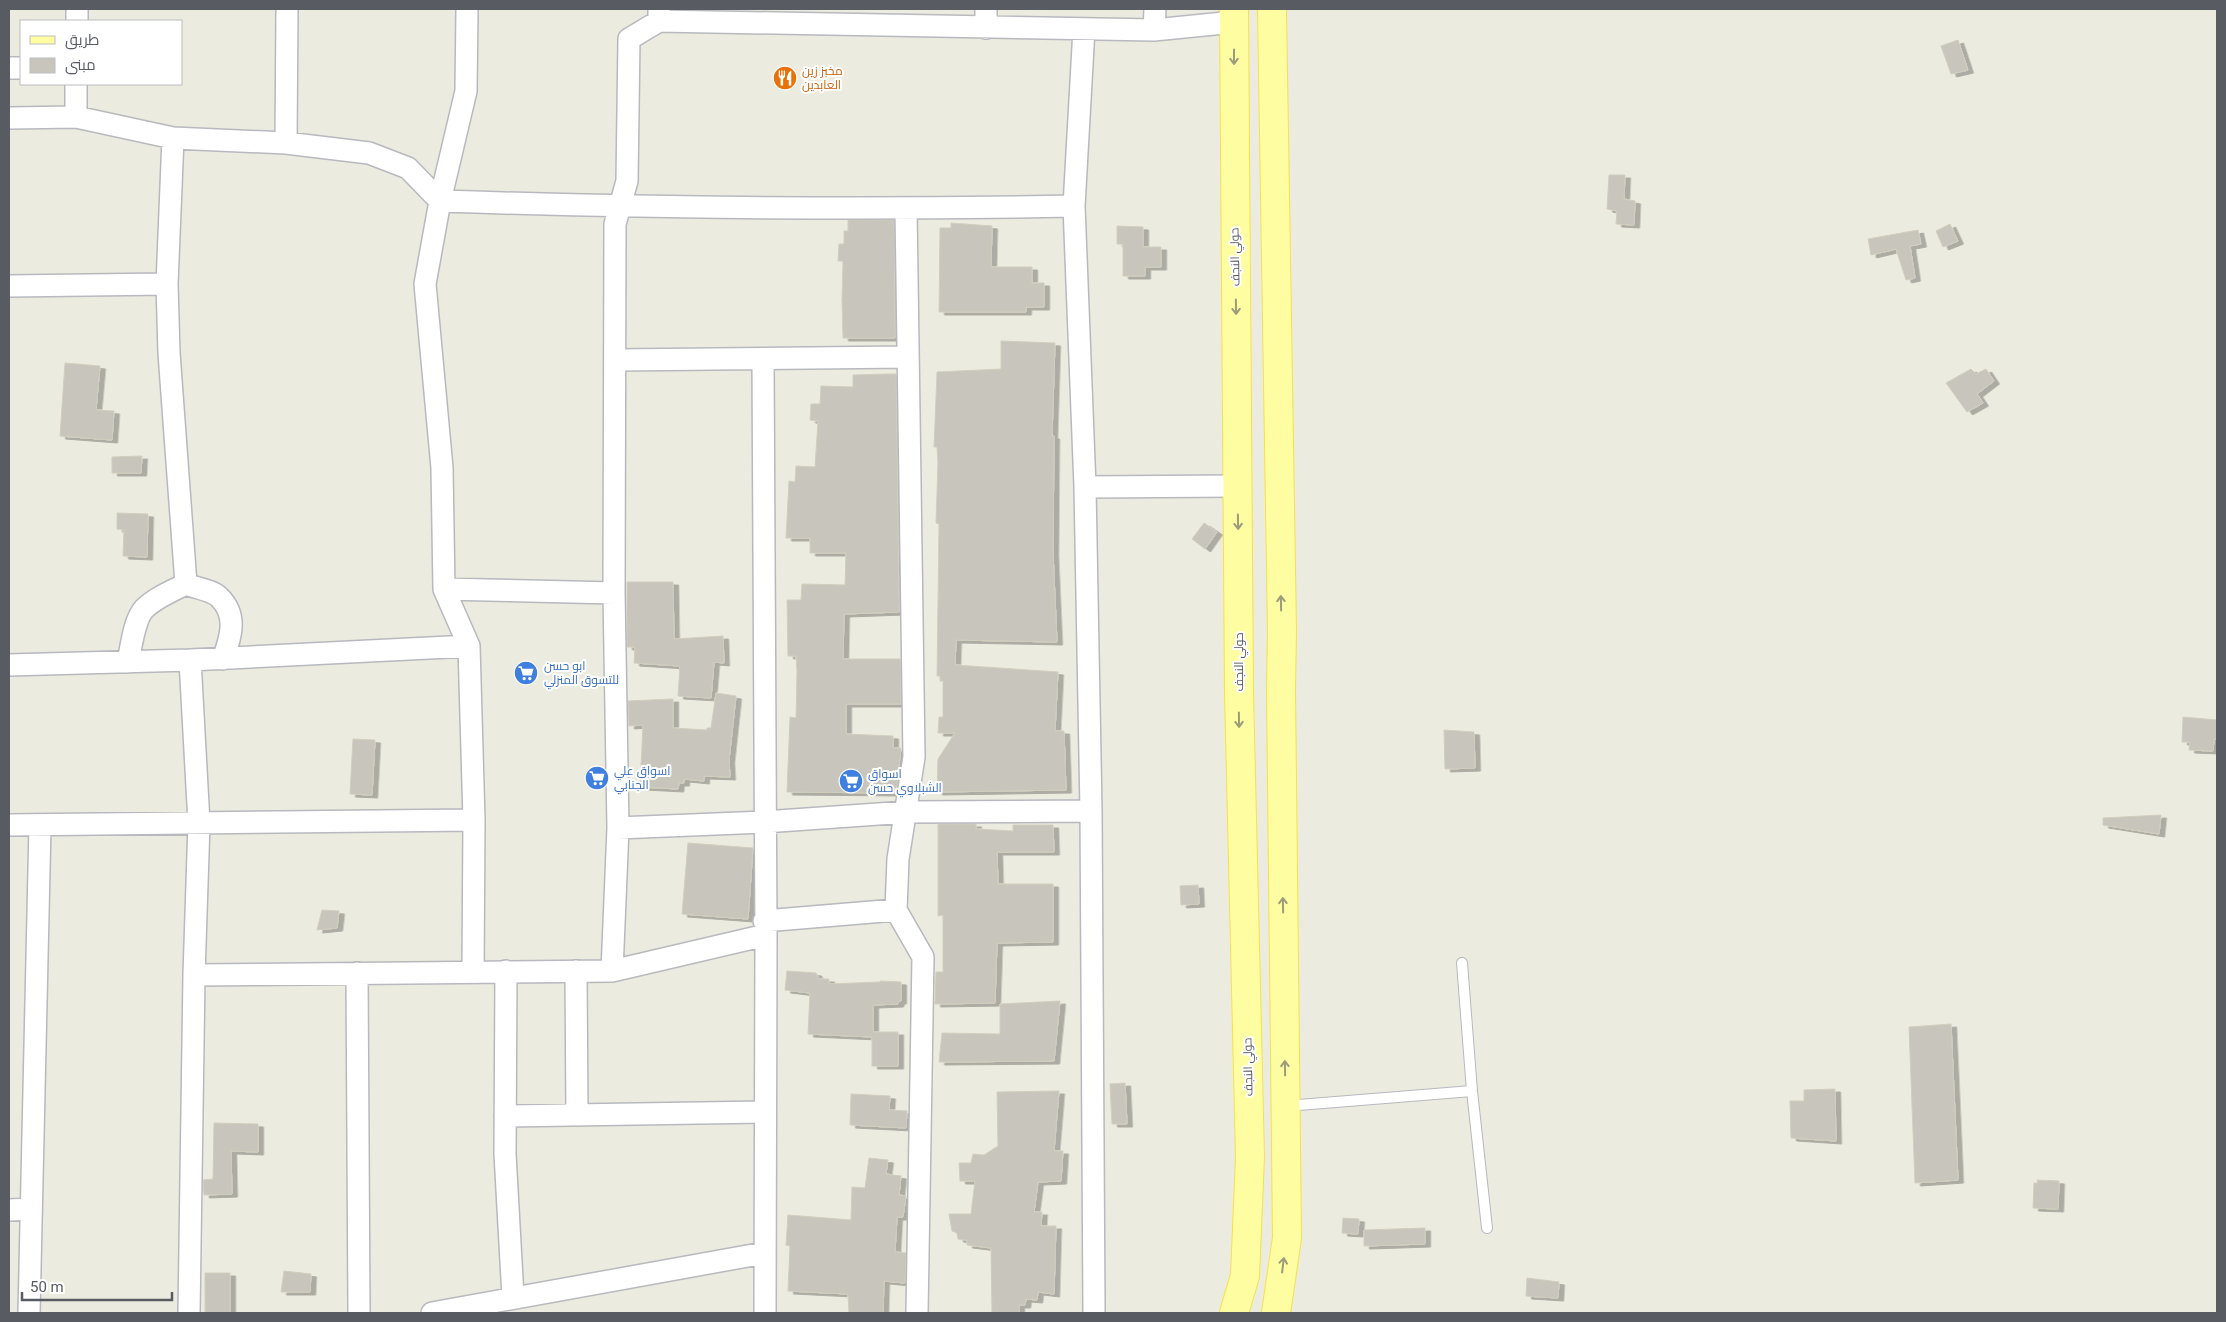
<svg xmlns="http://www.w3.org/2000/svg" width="2226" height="1322" font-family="Roboto,Cairo,sans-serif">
	<defs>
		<filter id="shadow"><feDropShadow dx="5.5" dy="3" stdDeviation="0" flood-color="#0004"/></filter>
	</defs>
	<rect width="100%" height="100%" fill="#ecebdf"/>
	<!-- building -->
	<path fill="#c7c5bc" stroke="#d1cebd" filter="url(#shadow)" d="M1958,40L1968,70L1951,74L1941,46Z
		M1609,175H1625L1624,199L1635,201L1634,225L1616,224L1617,211L1607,209Z
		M848,220H894L895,338H843L842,300L843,261H838L839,244H844V231H848Z
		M951,223L992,226L991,267H1032V283H1044V307H1026V312H939L940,228H951Z
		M1950,224L1958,241L1943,247L1936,231Z
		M1117,226L1143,227V247H1161V267H1145V276H1123V244H1117Z
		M1918,230L1921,244L1910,246L1915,278L1906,280L1896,249L1871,255L1868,239Z
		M1001,341L1055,343L1052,436H1054L1053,553L1057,642L956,640L955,665L1058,672L1055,731H1064L1066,790L937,792L938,759L955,733H938L939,717H943V681H940V676H937L939,524L936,523L938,462L937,447H934L937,372L1001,369Z
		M65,363L100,366L96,410L114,411L112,440L60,436Z
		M1971,369L1976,374L1986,369L1994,381L1977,394L1983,403L1967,412L1946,383Z
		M886,374H896L899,612L844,614L843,659H900L901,704H846V734L893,736V748H901L896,793L787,792L790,717L796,718L797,671L796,656H788L787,600H801L802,584L845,585L846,553H810V538H786L789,481L795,482L796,466L815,467L818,421L810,420L811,404H820L821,386L853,387V375Z
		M142,456L141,473H112V457Z
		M117,513L148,514L147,557L123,556L124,530L117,529Z
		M1204,523L1217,532L1205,549L1192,539Z
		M627,582H673L674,639L723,636L724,663L714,662L711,698L678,696L680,666L634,663L635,647H627Z
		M716,693L736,696L729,760L730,777L704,776V781L684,779V783H679L678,789L640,787L643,725L629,726L628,701L673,699V728L707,730V728H711Z
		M2183,717L2217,720V739H2214L2213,751L2189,750L2190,742H2182Z
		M1444,730L1474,732L1475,768L1445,769Z
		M353,739L375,740L372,795L350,794Z
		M2161,815L2159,834L2103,825V818Z
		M938,824H976V829L1013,831V825H1053L1054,852H997L998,884H1053V942L997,943L995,1003L935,1004L936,972H943V915L938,916Z
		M688,843L753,848L748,919L682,914Z
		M1198,885L1199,904L1181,905L1180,886Z
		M322,910L339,911L337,928L317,930Z
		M787,971L816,973L819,979H829V984L880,982V981L901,982V1001H899L898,1004L873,1005V1032H898V1066H872V1037L808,1034L810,993L785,990Z
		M1060,1001L1054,1061L939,1062L942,1033L1000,1034V1004Z
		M1951,1024L1958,1180L1915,1183L1909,1027Z
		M1125,1083L1127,1124H1112L1110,1084Z
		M1835,1089L1836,1141L1791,1138L1790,1101H1804V1090Z
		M1059,1091L1054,1151H1063L1061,1181L1038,1182L1034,1212H1042L1041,1226H1056L1054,1294L1038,1292L1037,1300L1026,1299L1025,1305H1019V1313H992L991,1248L967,1245V1240L958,1239L957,1233L952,1231L949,1214H971L975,1181H960L959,1163H971L973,1154L984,1155L998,1146L997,1092Z
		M851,1094L890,1096L889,1110L907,1111L906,1128L850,1125Z
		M214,1123L258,1124V1152L231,1151L232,1194L204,1195L203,1180L213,1179Z
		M869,1158L888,1160L886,1174L901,1176L899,1195L906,1196L903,1217H897L895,1252L906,1253L905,1283L884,1281L883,1313H849L848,1294L788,1291L790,1246L786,1245L788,1215L851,1220L852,1187L865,1188Z
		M2037,1180L2059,1181L2058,1209L2033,1208L2034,1183H2038Z
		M1343,1218L1359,1219L1358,1234L1342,1233Z
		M1425,1228V1244L1364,1246V1230Z
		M284,1271L311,1274L310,1292H281Z
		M205,1273H230V1313H205Z
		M1527,1278L1559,1282L1558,1298L1526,1296Z"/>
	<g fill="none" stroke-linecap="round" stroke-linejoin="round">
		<!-- lane casing -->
		<g stroke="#b7b9bf" stroke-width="12">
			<path id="lane" d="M1462,963L1472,1091L1487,1228
				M1286,1106L1472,1091"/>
		</g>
		<!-- street casing -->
		<g stroke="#b7b9bf" stroke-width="24">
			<path id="street" d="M467,9L466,91L440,201L425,284L442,468L444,589L614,593
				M986,9V28
				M77,21V9
				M659,21L1154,30L1234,22
				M1084,29L1074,206L1085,487L1091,811L1094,1313
				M1154,30L1155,9
				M9,68H21
				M76,117V84
				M9,118L76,117L173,138L286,143L369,153L408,168L440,201C651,208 862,210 1074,206
				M286,143L287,9
				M906,209L914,757L898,859L896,910L923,957L917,1313
				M9,286L167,284
				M616,360L907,357
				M763,360L766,935L765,1313
				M1085,487L1238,486
				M186,584C195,588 212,590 219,597C238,615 231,637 223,659
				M444,589L469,646L474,820L473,972
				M128,662C131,648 134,620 144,609C155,598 172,591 186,584L169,353L167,284L173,138
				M9,665L190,660L469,646
				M9,825L474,820
				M618,828L764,822L907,812L1091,811
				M764,921L896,910
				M506,971L505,1154L513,1297
				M576,971L577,1115
				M612,971L618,828L614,593L615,224L627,181L629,39L659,21V9
				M357,973L359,1313
				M194,975L612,971L766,935
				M505,1116L764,1112
				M9,1210L31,1209
				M29,1313L40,825
				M189,1313L194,975L199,823L190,660
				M432,1313L764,1253"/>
		</g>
		<!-- primary casing -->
		<g stroke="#f8e04c" stroke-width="30">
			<path id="primary" d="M1234,9L1239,692L1250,1157L1245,1276L1234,1313
				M1272,9L1282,631L1281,690L1287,1238L1276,1313"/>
		</g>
		<!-- lane -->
		<use href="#lane" stroke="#fff" stroke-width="10"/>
		<!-- street -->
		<use href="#street" stroke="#fff" stroke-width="21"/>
		<!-- primary -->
		<use href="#primary" stroke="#fffda1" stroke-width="28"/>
	</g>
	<!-- one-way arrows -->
	<defs><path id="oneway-shaft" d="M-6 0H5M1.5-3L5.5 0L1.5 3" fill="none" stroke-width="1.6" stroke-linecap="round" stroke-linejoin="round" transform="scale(1.25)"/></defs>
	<g stroke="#9b9c7b">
		<use href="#oneway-shaft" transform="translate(1234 57) rotate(90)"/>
		<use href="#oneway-shaft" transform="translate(1236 307) rotate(89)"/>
		<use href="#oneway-shaft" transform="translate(1238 522) rotate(89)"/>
		<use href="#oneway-shaft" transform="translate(1281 603) rotate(-91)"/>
		<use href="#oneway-shaft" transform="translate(1239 720) rotate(89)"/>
		<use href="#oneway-shaft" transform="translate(1283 905) rotate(-91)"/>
		<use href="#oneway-shaft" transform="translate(1285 1068) rotate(-91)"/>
		<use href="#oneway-shaft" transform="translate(1283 1265) rotate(-83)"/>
	</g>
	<!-- icons -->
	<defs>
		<g id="restaurant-disc" transform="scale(1.25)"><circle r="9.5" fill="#e8710a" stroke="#fff"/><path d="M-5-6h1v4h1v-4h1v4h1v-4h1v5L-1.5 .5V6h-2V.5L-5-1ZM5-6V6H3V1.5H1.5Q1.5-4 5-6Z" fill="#fff"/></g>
		<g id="supermarket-disc" transform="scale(1.25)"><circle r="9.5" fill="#3f7fe0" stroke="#fff"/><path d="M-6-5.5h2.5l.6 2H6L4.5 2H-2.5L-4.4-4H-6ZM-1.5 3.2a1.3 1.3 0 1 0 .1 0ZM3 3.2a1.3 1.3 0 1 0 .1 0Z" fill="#fff"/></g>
	</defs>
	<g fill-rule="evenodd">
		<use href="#restaurant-disc" x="785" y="78"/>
		<use href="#supermarket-disc" x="526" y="673"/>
		<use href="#supermarket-disc" x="597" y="778"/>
		<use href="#supermarket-disc" x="851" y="781"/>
	</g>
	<g text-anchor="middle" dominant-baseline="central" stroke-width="4" stroke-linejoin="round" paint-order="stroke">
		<!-- food labels -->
		<g font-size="12" fill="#c56008" stroke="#fff" text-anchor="start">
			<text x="802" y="71">مخبز زين<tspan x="802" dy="14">العابدين</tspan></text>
		</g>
		<!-- street labels -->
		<g font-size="12" fill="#585b61" stroke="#fff">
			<text transform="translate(1235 257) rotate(-91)">حولي النجف</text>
			<text transform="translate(1239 662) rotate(-90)">حولي النجف</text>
			<text transform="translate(1248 1067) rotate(-91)">حولي النجف</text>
		</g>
		<!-- shop labels -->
		<g font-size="12" fill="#366cbe" stroke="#fff" text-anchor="start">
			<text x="544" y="666">ابو حسن<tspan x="544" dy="14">للتسوق المنزلي</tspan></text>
			<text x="614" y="771">اسواق علي<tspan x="614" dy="14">الجنابي</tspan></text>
			<text x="868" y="774">اسواق<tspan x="868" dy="14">الشبلاوي حسن</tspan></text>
		</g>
	</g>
	<!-- border -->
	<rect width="2226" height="1322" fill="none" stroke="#585b61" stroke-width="20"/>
	<!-- legend -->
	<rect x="20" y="20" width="162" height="65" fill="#ffffff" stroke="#bcbdc0"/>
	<rect x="30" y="36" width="25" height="8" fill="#fffda1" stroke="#bcbdc0"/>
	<text x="65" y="45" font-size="15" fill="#585b61">طريق</text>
	<rect x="30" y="58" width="25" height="15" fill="#c7c5bc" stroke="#bcbdc0"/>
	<text x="65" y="70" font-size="15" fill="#585b61">مبنى</text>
	<!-- scale -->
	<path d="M22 1292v8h150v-8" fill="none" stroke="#585b61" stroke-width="2.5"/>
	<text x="30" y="1292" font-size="15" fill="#585b61" stroke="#ffffff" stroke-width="4" paint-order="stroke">50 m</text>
</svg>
